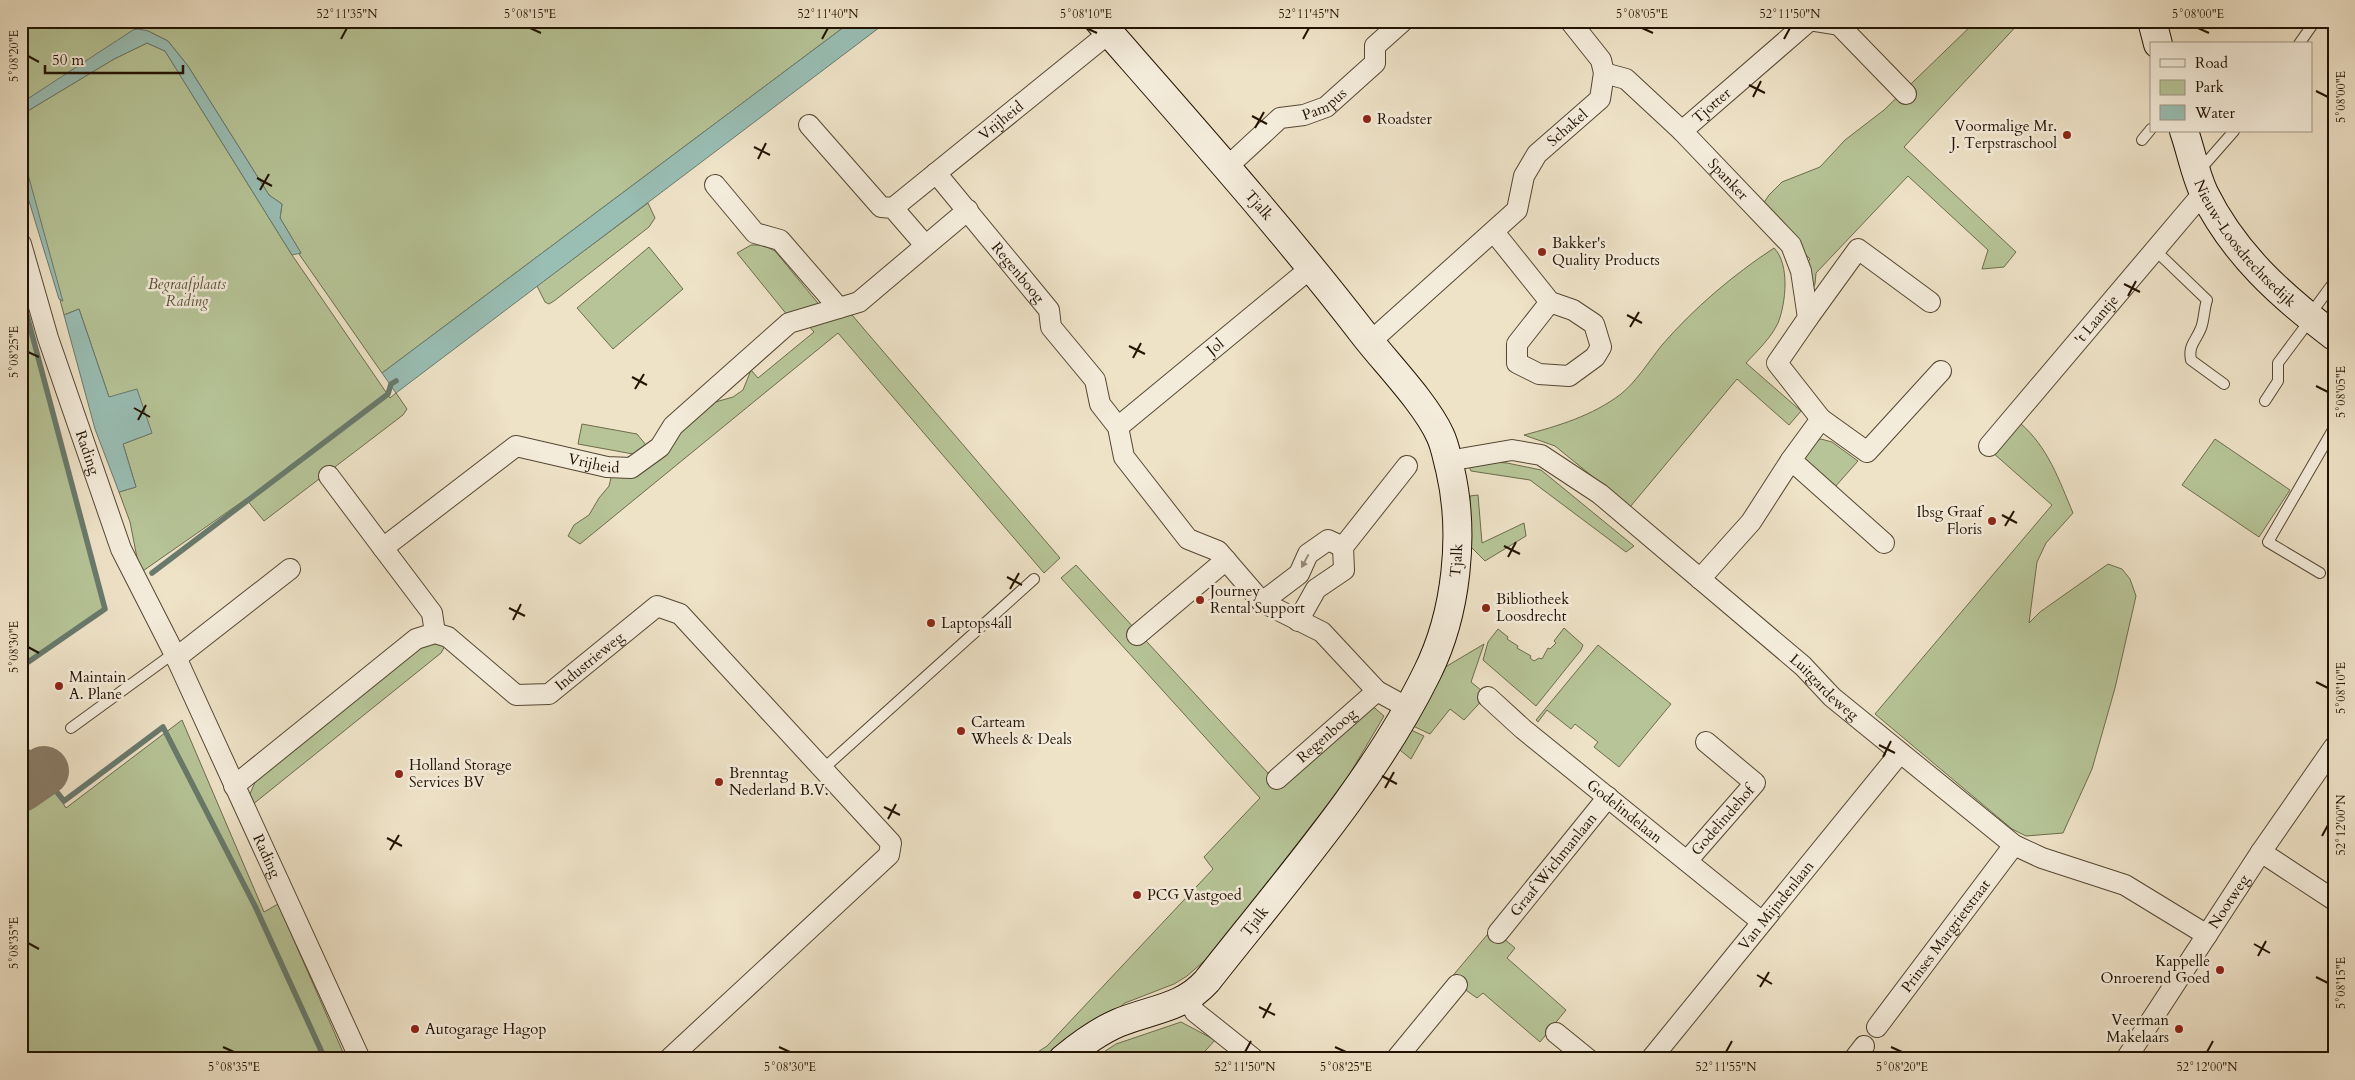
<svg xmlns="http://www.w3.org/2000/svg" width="2355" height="1080" font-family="Cardo,serif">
	<rect width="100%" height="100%" fill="#eee2c7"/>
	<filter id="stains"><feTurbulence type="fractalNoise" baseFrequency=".004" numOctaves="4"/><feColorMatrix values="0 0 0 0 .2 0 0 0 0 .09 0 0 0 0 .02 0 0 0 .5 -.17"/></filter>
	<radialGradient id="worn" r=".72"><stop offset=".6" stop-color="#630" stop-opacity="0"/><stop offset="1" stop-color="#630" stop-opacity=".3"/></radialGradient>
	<!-- green -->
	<path fill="#b6c497" stroke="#6c6c4c" d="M21,21H852L382,373L299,254L301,253L280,218L282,204L269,195L188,66L168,41L148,31L29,98L21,100Z
		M1976,21H2021L1904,147L2016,252L2004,267L1982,269L1988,250L1908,176L1816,273L1815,284L1810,296L1803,268L1810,259L1761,207L1769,195L1782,182L1820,167L1845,140L1884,110Z
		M147,43L165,51L292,255L390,398L396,393L407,409L403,415L264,521L246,499L140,573L130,522L119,492L136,487L123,444L152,433L109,397L79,309L64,315L21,150V115L114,59Z
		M648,203L655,218L649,227L554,301L549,304L545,302L537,286Z
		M751,245H763L775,251L822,308L788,316L737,253Z
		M649,247L683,289L613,349L577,308Z
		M1774,248C1790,264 1786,303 1778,323C1771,338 1757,351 1746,363L1801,411L1789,425L1737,379L1630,507L1555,446L1524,435C1558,426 1592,416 1621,394C1637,381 1649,361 1662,345C1694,308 1733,275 1774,248Z
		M21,292L105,607L21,667Z
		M846,308L1060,558L1044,573L838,333L580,544L568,536L574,525L589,515L599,498L609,486L612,474L698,407L733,397L743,390L751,370L758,378L814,332L807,324Z
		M2020,423C2048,447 2059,480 2073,513L2046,543L2037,562L2029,623L2040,612L2108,564L2122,569L2130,579L2136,596L2115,688L2092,769L2063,833L2026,836L2012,829L1875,714L2052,505L1992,452Z
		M582,424L637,434L646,445L633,454L578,444Z
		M1821,439L1832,442L1858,461L1834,488L1804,460C1806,451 1812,442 1821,439Z
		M2215,439L2290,490L2259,537L2182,485Z
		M1466,460L1507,463L1541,470L1634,546L1626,552L1530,480L1471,471Z
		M1478,495L1482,543L1524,523L1526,536L1485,561L1469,545L1470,496Z
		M1076,565L1279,785L1370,704L1384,716L1345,782L1211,955L1187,976L1174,984L1125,1003L1056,1059H1027L1047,1046L1213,869L1204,857L1260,798L1061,578Z
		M1564,628L1583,645L1581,650L1536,706L1483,660L1488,642L1498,629L1508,637L1507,639L1518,646L1517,648L1531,656L1530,658L1534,661L1539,658L1542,659L1548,648L1550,649L1556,643L1554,641Z
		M425,643L446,644L441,653L252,805L249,796L256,780Z
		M1484,644L1471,682L1487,695L1464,720L1450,709L1430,734L1413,726L1444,671L1442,669Z
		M1598,645L1671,704L1619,767L1594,747L1598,742L1575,724L1571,729L1547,710L1538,722L1536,720Z
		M182,720L264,912L278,904L346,1059H21V737L66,808Z
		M1411,730L1424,736L1411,759L1395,746Z
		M1492,929L1515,948L1507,958L1566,1010L1540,1042L1483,993L1477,998L1450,979Z
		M1181,1022L1215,1040L1198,1059H1093L1116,1044Z"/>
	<!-- water -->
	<path fill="#99beb4" stroke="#697a6d" d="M852,21H888L396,393L382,373Z
		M138,29L148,31L168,41L188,66L269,195L282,204L280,218L301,253L292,255L165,51L147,43L114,59L21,115V100L29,98L133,30Z
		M21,149L62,298L63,301L59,299L21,175Z
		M79,309L109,397L137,389L152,433L123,444L136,487L119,492L95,429L64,315Z"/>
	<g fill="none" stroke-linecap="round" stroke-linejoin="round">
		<!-- stream -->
		<path stroke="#697a6d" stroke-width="5.5" d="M21,293L105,609L21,667
			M152,573L388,394L391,384L396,381
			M21,742L32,761L64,801L163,727L255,906L325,1059"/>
		<!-- taxiway -->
		<path stroke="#887a64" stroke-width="50" d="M21,787L44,771"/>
		<!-- lane casing -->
		<g stroke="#554733" stroke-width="12">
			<path id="lane" d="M2299,44L2315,21
				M2142,140L2151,129
				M2198,172L2234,131
				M2155,250L2207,300C2204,309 2204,321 2201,328C2196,341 2188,345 2191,360L2224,384
				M2309,316L2334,282
				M2265,401L2278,381V363L2310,320
				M2320,573L2268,542L2334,428
				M71,728L174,653
				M823,769L1034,579"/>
		</g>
		<!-- street casing -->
		<g stroke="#554733" stroke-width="22">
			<g id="street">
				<path d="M1814,21L1839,25L1906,94"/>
				<path id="s1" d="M1604,73L1626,79L1682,131L1791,245L1801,271L1808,318L1777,363L1821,419L1791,460L1751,522L1700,579"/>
				<path d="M809,125L881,207L893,208L925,245"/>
				<path id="s2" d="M1682,131L1809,21"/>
				<path id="s3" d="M1226,168L1280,118L1304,115L1326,107L1375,63V46L1403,21"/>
				<path id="s4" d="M936,173L1049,310L1051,327L1095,380L1100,404L1118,427L1124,457L1188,539L1218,551L1262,602L1322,632L1377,691L1410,709"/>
				<path d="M715,185L755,233L780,240L839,308"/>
				<path id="s5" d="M893,208L1109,33"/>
				<path d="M1494,232L1550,302L1573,310L1594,324L1601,347L1595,357L1569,376L1539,374L1517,363V344L1550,302"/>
				<path id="s6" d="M21,244L48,338L121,549L174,653L360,1059"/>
				<path d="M1808,318L1858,249L1930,302"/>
				<path id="s7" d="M1370,342L1517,210L1524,176L1537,154L1600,99L1604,73L1601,60L1570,21"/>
				<path d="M1821,419L1867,452L1941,371"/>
				<path id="s8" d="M1118,427L1312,267"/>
				<path id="s9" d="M1989,446L2204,192"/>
				<path d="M1791,460L1884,543"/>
				<path id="s10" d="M1448,461L1512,450L1541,455L1600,494L1803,666L1832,697L2014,845L2042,858L2125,885L2207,935"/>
				<path d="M329,476L383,548"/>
				<path d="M1262,602L1299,574L1308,554L1328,540L1343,547"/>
				<path d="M1298,621L1316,589L1344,570L1343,547L1407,466"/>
				<path id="s11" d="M435,633L432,613L383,548L516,446L607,467L631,468L660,447L673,426L789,323L859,302L968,210"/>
				<path d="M1137,635L1226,560"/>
				<path d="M176,658L290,569"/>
				<path id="s12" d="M1488,697L1523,729L1762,922"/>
				<path id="s13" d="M1277,779L1377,691"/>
				<path id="s14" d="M234,786L416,639L435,633L448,637L516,695L549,694L657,606L680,614L891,843L889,855L669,1059"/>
				<path d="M2261,852L2334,900"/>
				<path id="s15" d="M1687,861L1755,783L1706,742"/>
				<path id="s16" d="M1498,933L1608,797"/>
				<path d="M1188,999L1195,1012L1254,1059"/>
				<path id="s17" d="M1877,1027L2014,845"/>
				<path d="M1556,1033L1588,1059"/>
				<path d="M1396,1059L1457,985"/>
				<path id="s18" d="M1651,1059L1900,753"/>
				<path d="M1854,1059L1864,1046"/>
				<path id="s19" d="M2126,1059L2261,852L2334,747"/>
			</g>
		</g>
		<!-- secondary casing -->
		<g stroke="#221302" stroke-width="30">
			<g id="secondary">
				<path d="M2152,21L2158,44"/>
				<path id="s20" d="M2184,131C2191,151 2195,174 2204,193C2234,254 2281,296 2334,336"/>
				<path id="s21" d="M1063,1059C1080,1045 1097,1032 1118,1023C1151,1009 1182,1009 1207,981C1283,884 1373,783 1427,673C1457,613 1465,533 1450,469C1447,458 1445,445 1440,435C1426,404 1388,365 1366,337C1282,228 1190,125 1099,21"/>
			</g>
		</g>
		<!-- lane -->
		<use href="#lane" stroke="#f4ecdb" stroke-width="10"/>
		<!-- street -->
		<use href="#street" stroke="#f4ecdb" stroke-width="20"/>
		<!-- secondary -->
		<use href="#secondary" stroke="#f4ecdb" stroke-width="28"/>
	</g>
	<!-- one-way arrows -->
	<defs><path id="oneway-solid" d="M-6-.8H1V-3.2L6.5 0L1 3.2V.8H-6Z" transform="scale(1.25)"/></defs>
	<use fill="#968a79" href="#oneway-solid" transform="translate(1305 561) rotate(118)"/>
	<!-- ticks -->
	<path fill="none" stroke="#221302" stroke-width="2" d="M530,28L541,33M1086,28L1097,33M1642,28L1653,33M2198,28L2209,33M341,39L347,28M822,39L828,28M1303,39L1309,28M1784,39L1790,28M28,56L39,62M1749,85L1765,93M2316,91L2328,97M1753,97L1761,81M1252,116L1267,124M1255,128L1264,112M754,147L770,155M758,159L766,143M257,178L272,186M260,190L269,174M2124,284L2140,292M2128,296L2136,281M1627,315L1642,323M1630,327L1639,312M1129,346L1145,354M28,352L39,357M1133,358L1141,343M632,377L647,385M2316,386L2328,392M635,389L644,374M134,408L150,417M138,420L146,405M2002,515L2017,523M2005,526L2014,511M1504,546L1520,554M1508,557L1516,542M1007,577L1022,585M1010,589L1019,573M509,608L525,616M513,620L521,604M28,647L39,653M2316,682L2328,688M1879,745L1895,753M1883,757L1891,741M1382,776L1397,784M1385,788L1394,772M884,807L900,815M888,819L896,804M2322,836L2328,825M387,838L402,846M390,850L399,835M28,943L39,949M2254,944L2270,953M2258,956L2266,941M1757,975L1772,984M2316,977L2328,983M1760,987L1769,972M1259,1007L1275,1015M1263,1018L1271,1003M223,1047L234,1052M779,1047L790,1052M1335,1047L1346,1052M1891,1047L1902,1052M1245,1052L1251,1041M1726,1052L1732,1041M2207,1052L2213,1041"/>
	<!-- markers -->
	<g fill="#8f2418" stroke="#f4ecdb" stroke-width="2">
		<circle cx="1367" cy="119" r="5"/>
		<circle cx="2067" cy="135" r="5"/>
		<circle cx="1542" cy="252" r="5"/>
		<circle cx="1992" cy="521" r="5"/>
		<circle cx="1200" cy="600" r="5"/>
		<circle cx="1486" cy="608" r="5"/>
		<circle cx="931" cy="623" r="5"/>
		<circle cx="59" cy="686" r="5"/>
		<circle cx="961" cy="731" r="5"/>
		<circle cx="399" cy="774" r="5"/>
		<circle cx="719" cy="782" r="5"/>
		<circle cx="1137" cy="895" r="5"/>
		<circle cx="2220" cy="970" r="5"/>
		<circle cx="415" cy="1029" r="5"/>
		<circle cx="2179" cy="1029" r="5"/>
	</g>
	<g text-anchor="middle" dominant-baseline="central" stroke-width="5" stroke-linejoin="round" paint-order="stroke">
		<!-- street labels -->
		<g font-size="15" fill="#221302" stroke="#f4ecdb">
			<text stroke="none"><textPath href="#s3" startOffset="121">Pampus</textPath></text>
			<text stroke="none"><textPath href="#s2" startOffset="39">Tjotter</textPath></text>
			<text stroke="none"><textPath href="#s5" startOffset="139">Vrijheid</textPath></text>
			<text stroke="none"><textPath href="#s7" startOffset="298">Schakel</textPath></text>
			<text stroke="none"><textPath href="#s1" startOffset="166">Spanker</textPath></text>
			<text transform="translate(1259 205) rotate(49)">Tjalk</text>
			<text stroke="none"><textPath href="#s20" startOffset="130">Nieuw-Loosdrechtsedijk</textPath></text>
			<text stroke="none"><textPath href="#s4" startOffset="129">Regenboog</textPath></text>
			<text stroke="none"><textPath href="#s9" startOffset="166">'t Laantje</textPath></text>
			<text stroke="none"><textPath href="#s8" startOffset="126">Jol</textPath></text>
			<text stroke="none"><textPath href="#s6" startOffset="219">Rading</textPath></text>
			<text stroke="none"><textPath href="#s11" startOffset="349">Vrijheid</textPath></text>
			<text stroke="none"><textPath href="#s21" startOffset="662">Tjalk</textPath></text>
			<text stroke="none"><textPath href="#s14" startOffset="442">Industrieweg</textPath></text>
			<text stroke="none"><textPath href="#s10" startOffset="461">Luitgardeweg</textPath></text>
			<text stroke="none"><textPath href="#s13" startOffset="66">Regenboog</textPath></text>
			<text stroke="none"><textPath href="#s12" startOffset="178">Godelindelaan</textPath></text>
			<text stroke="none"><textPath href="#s15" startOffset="54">Godelindehof</textPath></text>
			<text stroke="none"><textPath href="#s6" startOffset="661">Rading</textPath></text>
			<text stroke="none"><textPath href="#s16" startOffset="88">Graaf Wichmanlaan</textPath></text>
			<text stroke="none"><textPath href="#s19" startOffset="188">Nootweg</textPath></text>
			<text stroke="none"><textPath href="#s18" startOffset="198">Van Mijndenlaan</textPath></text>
			<text stroke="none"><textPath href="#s21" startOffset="242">Tjalk</textPath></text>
			<text stroke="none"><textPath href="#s17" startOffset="114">Prinses Margrietstraat</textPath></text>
		</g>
		<!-- poi labels -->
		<g font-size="15" fill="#221302" stroke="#f4ecdb" text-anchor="start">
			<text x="1377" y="119">Roadster</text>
			<text x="2057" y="126" text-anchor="end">Voormalige Mr.<tspan x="2057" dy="17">J. Terpstraschool</tspan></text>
			<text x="1552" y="243">Bakker's<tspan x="1552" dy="17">Quality Products</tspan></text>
			<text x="1982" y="512" text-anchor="end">Ibsg Graaf<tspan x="1982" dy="17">Floris</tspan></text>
			<text x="1210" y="591">Journey<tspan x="1210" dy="17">Rental Support</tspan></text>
			<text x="1496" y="599">Bibliotheek<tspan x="1496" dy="17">Loosdrecht</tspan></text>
			<text x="941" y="623">Laptops4all</text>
			<text x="69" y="677">Maintain<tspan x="69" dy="17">A. Plane</tspan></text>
			<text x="971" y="722">Carteam<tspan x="971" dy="17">Wheels &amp; Deals</tspan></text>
			<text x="409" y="765">Holland Storage<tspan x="409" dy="17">Services BV</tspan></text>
			<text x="729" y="773">Brenntag<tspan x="729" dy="17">Nederland B.V.</tspan></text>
			<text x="1147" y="895">PCG Vastgoed</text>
			<text x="2210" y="961" text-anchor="end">Kappelle<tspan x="2210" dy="17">Onroerend Goed</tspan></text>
			<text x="2169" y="1020" text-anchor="end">Veerman<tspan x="2169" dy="17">Makelaars</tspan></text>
			<text x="425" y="1029">Autogarage Hagop</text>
		</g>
		<!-- park labels -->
		<g font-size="15" font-style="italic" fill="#565136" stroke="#f4ecdb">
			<text x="187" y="284">Begraafplaats<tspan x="187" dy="17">Rading</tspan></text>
		</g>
	</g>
	<!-- margin -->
	<rect width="2355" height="1080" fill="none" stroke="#eee2c7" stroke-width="55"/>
	<!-- legend -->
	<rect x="2150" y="42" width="162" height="90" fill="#f4ecdb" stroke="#a09584"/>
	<rect x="2160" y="59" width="25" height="8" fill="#f4ecdb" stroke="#a09584"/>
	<text x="2195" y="68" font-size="15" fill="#221302">Road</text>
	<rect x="2160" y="80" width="25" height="15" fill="#b6c497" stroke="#a09584"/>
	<text x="2195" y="92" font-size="15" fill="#221302">Park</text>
	<rect x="2160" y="105" width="25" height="15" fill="#99beb4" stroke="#a09584"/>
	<text x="2195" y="118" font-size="15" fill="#221302">Water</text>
	<!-- scale -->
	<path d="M45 65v8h138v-8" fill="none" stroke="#221302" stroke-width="2.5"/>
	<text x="52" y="65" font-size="15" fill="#221302" stroke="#f4ecdb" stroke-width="4" paint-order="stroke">50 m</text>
	<rect x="28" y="28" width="2300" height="1024" fill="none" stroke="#221302" stroke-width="2"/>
	<g font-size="12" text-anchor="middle" fill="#221302">
		<text x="347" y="18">52°11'35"N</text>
		<text x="530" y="18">5°08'15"E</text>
		<text x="828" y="18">52°11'40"N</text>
		<text x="1086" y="18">5°08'10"E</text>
		<text x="1309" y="18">52°11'45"N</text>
		<text x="1642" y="18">5°08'05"E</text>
		<text x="1790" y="18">52°11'50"N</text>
		<text x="2198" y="18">5°08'00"E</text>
		<text transform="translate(14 56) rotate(-90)" y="4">5°08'20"E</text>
		<text transform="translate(2341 97) rotate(-90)" y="4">5°08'00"E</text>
		<text transform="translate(14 352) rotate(-90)" y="4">5°08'25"E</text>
		<text transform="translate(2341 392) rotate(-90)" y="4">5°08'05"E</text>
		<text transform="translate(14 647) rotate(-90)" y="4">5°08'30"E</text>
		<text transform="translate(2341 688) rotate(-90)" y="4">5°08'10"E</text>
		<text transform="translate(2341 825) rotate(-90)" y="4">52°12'00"N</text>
		<text transform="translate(14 943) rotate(-90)" y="4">5°08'35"E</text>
		<text transform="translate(2341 983) rotate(-90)" y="4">5°08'15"E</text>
		<text x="234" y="1071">5°08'35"E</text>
		<text x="790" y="1071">5°08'30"E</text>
		<text x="1245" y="1071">52°11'50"N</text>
		<text x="1346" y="1071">5°08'25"E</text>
		<text x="1726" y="1071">52°11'55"N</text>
		<text x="1902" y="1071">5°08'20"E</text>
		<text x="2207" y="1071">52°12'00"N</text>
	</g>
	<rect width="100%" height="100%" filter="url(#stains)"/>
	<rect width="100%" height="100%" fill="url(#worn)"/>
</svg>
